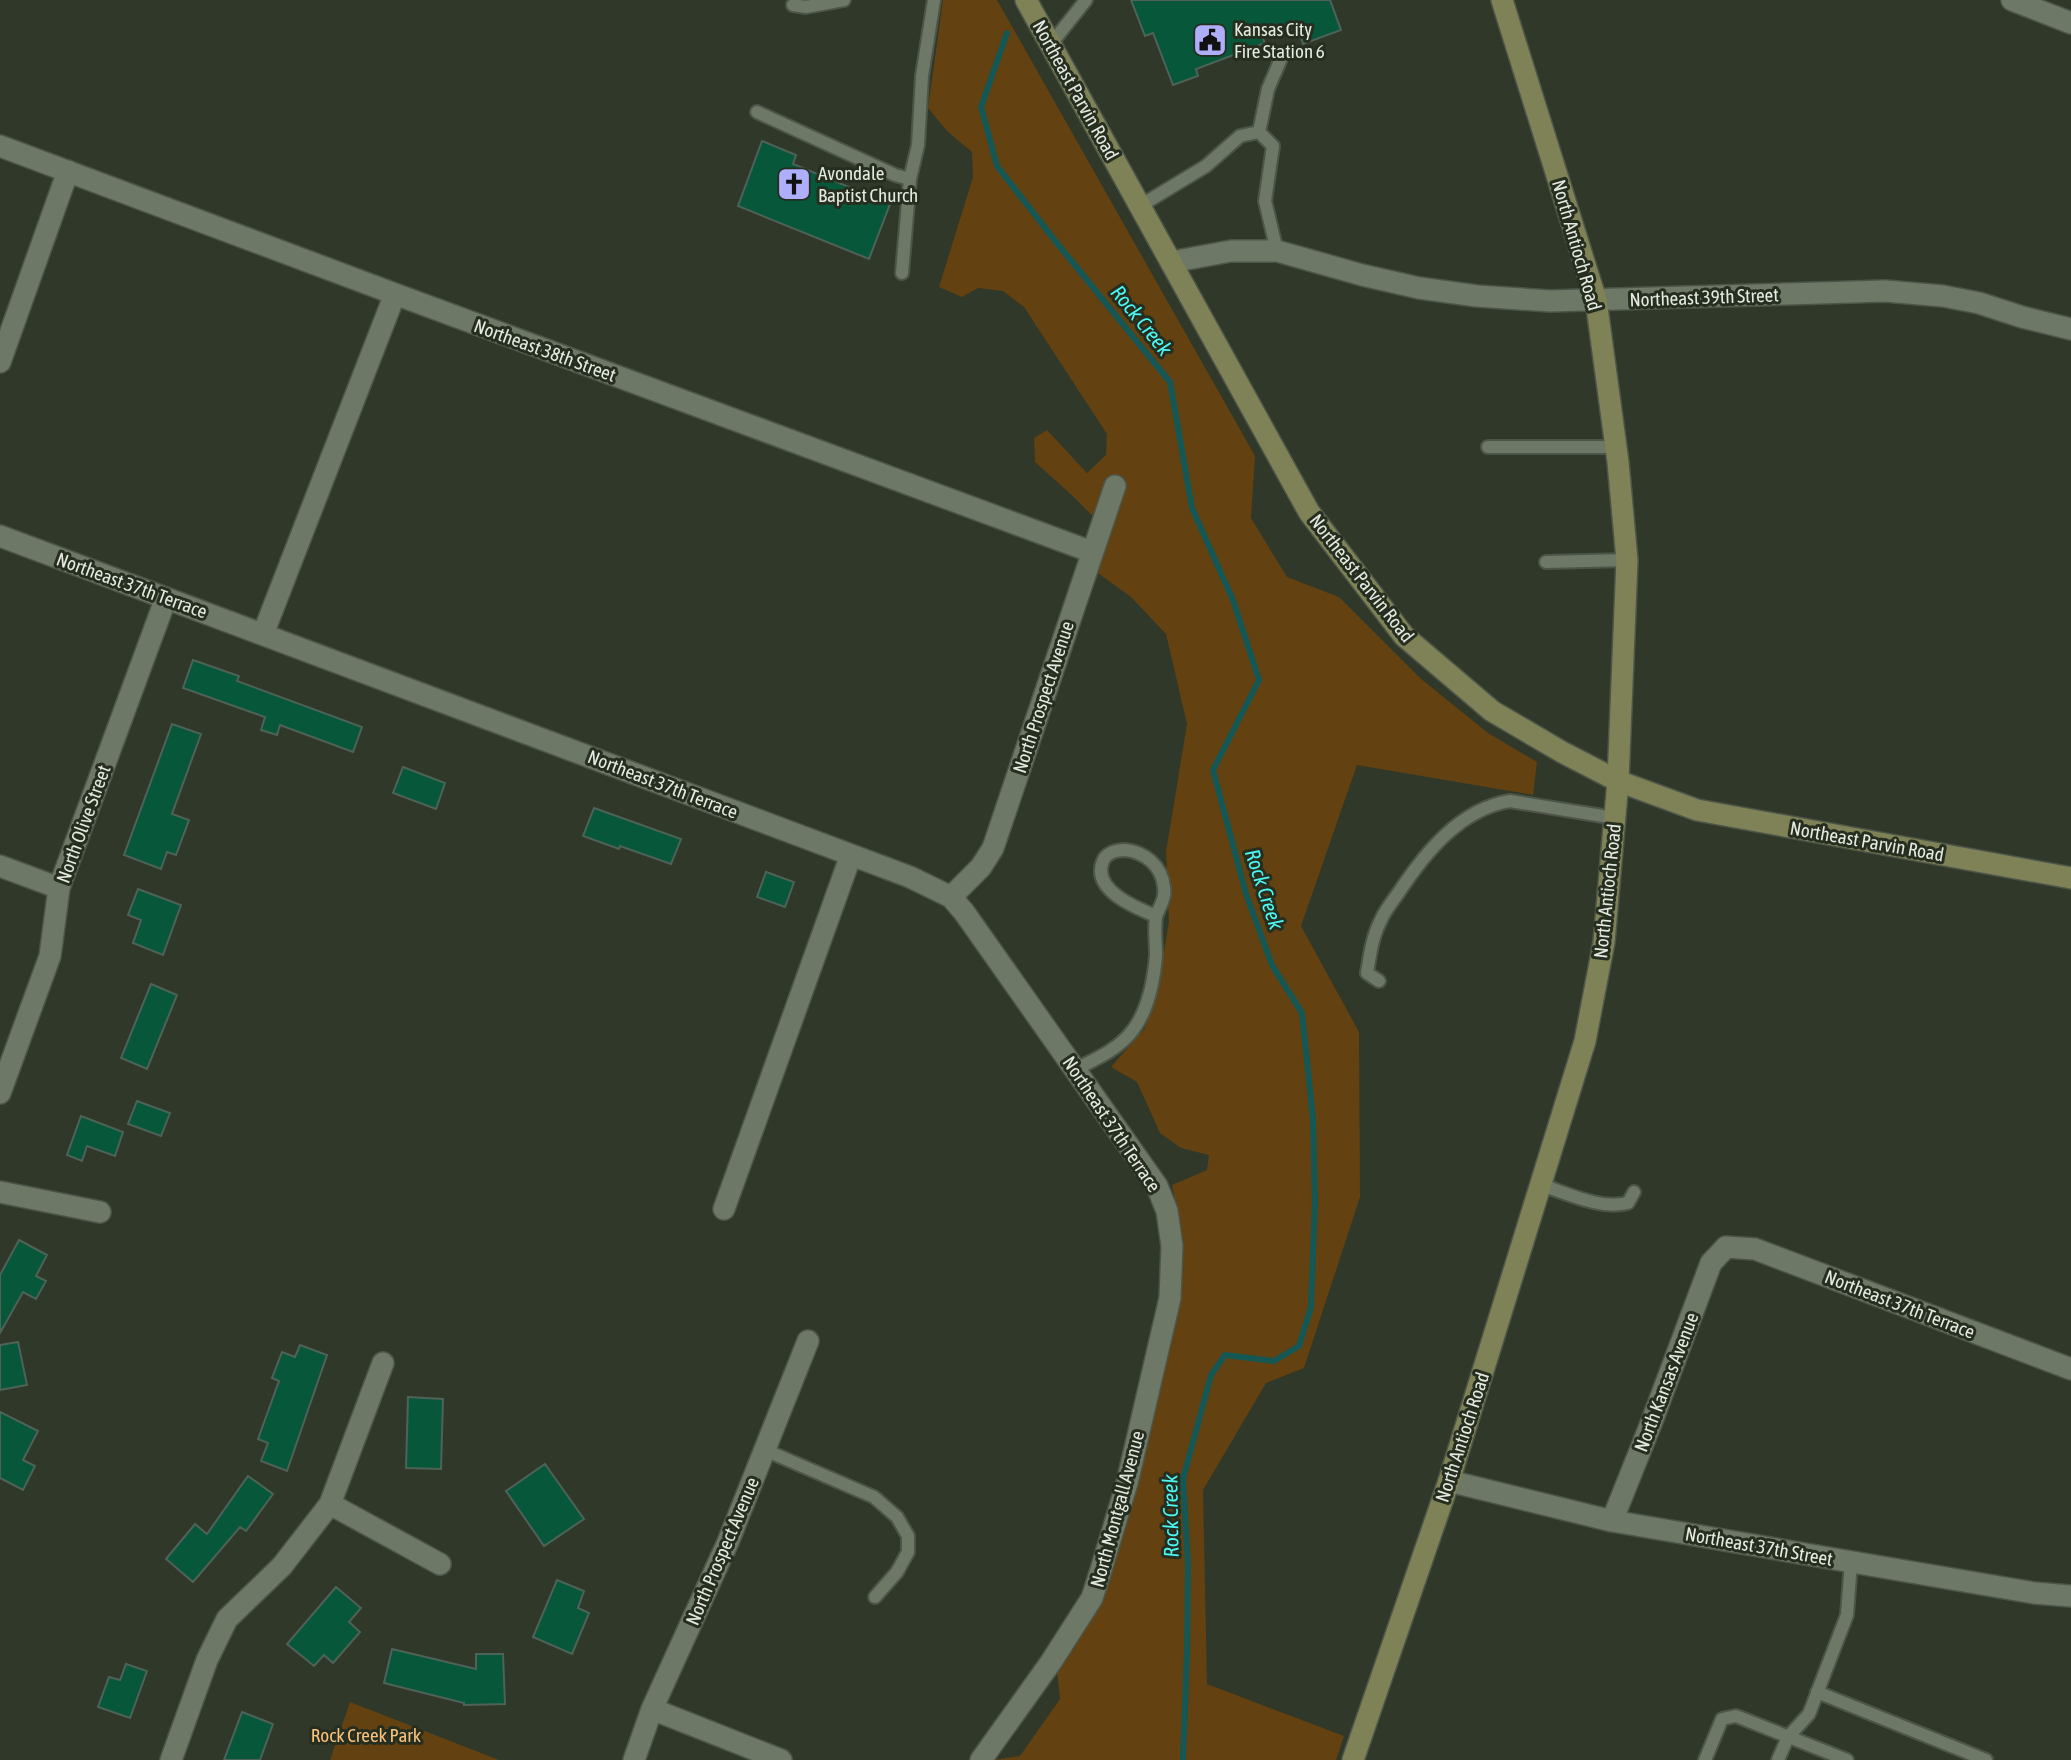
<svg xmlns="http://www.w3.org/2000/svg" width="2071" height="1760" font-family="'Asap Condensed',sans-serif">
	<rect width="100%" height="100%" fill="#303829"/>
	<!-- green -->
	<path fill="#634110" d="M943,0H997L1255,456L1251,518L1287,577L1339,597L1420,678L1488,733L1537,762L1533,795L1357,765L1301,926L1359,1032L1360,1197L1304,1368L1266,1383L1203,1490L1207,1684L1344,1736L1336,1760H994L1020,1756L1060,1699L1057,1671L1180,1298L1184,1245L1172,1185L1207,1170L1209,1155L1181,1148L1160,1133L1137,1082L1111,1067L1145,1028L1158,990L1169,921L1166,852L1187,724L1166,634L1131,597L1095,571L1107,531L1075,498L1035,462L1034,438L1047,430L1087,473L1106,455L1107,434L1024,307L1003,291L978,288L962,297L939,287L973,177L972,152L947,131L928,108Z
		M350,1702L499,1760H330Z"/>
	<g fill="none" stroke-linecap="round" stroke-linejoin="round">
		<!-- stream -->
		<path stroke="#145755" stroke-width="6" d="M1007,33L981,107L997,166L1056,242L1170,382L1192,508L1233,600L1259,680L1213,770L1246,894L1272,965L1302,1013L1313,1119L1315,1201L1311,1307L1299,1346L1274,1361L1225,1355L1211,1375L1183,1479L1188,1565L1187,1654L1183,1760"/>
	</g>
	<!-- building -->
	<path fill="#07573b" stroke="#4f6258" stroke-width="2" d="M1131,0H1330L1341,30L1303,44L1296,24L1262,37L1265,43L1196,69L1198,76L1173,85L1153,33L1145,36Z
		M762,141L796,155L793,164L890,204L869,259L738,206Z
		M193,660L239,676L237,681L362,727L353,752L280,725L277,735L261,730L265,717L183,688Z
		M172,724L201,734L172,814L189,820L176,855L167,852L161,869L124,855Z
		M403,767L445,783L436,809L393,793Z
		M594,808L681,839L671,864L620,846L619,849L583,836Z
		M766,872L794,882L785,907L757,897Z
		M138,889L181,905L163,955L133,943L141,920L128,915Z
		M151,984L177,995L147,1069L121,1058Z
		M137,1101L170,1113L161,1136L128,1124Z
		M81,1116L123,1132L115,1156L87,1146L82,1161L67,1155Z
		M19,1240L47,1255L36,1276L46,1281L36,1299L23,1292L0,1333V1275Z
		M18,1342L27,1385L0,1390V1345Z
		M300,1345L327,1355L287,1471L261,1461L268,1443L258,1439L279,1381L272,1378L282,1352L295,1357Z
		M408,1397L443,1399L441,1469L406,1468Z
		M0,1412L38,1431L23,1460L35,1466L23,1490L0,1478Z
		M545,1464L584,1519L544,1546L506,1491Z
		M248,1476L273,1494L246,1531L240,1527L193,1582L166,1559L195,1524L207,1534Z
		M557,1580L584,1591L578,1608L589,1613L572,1654L533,1637Z
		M336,1587L361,1608L349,1622L360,1632L333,1663L324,1655L314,1666L287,1644Z
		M392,1649L476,1669V1654H503L505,1704L464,1705V1703L384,1683Z
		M126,1664L147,1671L130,1718L98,1707L109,1677L120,1680Z
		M242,1712L273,1724L260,1760H224Z"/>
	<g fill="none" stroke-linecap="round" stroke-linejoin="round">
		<!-- lane casing -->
		<g stroke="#4d5548" stroke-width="16">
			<path id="lane" d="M793,5L806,7L844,0
				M1051,44L1086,0
				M757,112L895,175L910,179L918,145L922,76L934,0
				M1259,132L1268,89L1280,61
				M1140,206L1206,166L1240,136L1259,132L1273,146L1265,201L1277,251
				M902,273L910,179
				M1488,447H1616
				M1546,562L1627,560
				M1379,981L1367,973C1370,955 1372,937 1381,920C1385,910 1393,901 1399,892C1425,853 1460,809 1510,801L1615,818
				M1076,1069C1096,1059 1119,1049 1133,1030C1148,1010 1154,980 1156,955C1156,943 1154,929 1156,917C1159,906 1166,900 1164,887C1162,866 1145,852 1125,850C1116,850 1106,853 1103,861C1091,890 1136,908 1156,916
				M1541,1185C1567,1193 1600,1210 1628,1203L1634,1192
				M765,1450L874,1497L897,1517L908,1536V1552L897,1572L875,1597
				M1817,1692L1986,1760
				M1705,1760L1722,1719L1736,1716L1847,1760
				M1778,1760L1788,1737L1809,1714L1847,1615L1851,1562"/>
		</g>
		<!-- street casing -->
		<g stroke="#4d5548" stroke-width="24">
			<path id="street" d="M2012,0L2071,23
				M0,146L395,294L1092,552
				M1171,262L1231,251H1277L1362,275L1419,288L1477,296L1550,301L1885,291L1943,296L1979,303L2022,317L2071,329
				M0,362L68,171
				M0,536L910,877L951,897L964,912L1157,1186L1167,1211L1172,1246L1170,1298L1127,1483L1101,1570L1092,1598L1051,1662L981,1760
				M263,634L395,294
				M0,866L59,888
				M951,897L981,867L993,848L1115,486
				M0,1093L50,956L59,888L166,598
				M0,1192L100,1212
				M724,1209L851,855
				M1449,1481L1612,1521L2034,1593L2071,1596
				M330,1504L440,1564
				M1612,1521L1652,1421L1711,1263L1726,1247L1755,1249L2071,1369
				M652,1709L781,1760
				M171,1760L207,1660L227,1619L282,1566L330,1504L383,1363
				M634,1760L652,1709L728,1542L808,1341"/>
		</g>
		<!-- secondary casing -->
		<g stroke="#4d5548" stroke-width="24">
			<path id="secondary" d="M1026,0L1309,512L1404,636L1492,711L1562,752L1618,781L1697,810L2071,878
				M1353,1760L1449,1481L1585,1041L1604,942L1618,781L1627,560L1618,462L1596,300L1502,0"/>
		</g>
		<!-- lane -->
		<use href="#lane" stroke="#6e7867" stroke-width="12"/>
		<!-- street -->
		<use href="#street" stroke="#6e7867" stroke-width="21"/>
		<!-- secondary -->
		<use href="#secondary" stroke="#7f8256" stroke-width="21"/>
	</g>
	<!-- icons -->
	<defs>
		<g id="civic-square" transform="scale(1.75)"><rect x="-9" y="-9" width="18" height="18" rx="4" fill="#afaefa" stroke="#262e20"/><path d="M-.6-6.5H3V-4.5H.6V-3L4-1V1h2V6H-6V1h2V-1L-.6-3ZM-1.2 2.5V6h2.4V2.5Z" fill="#111"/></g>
		<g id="church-square" transform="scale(1.75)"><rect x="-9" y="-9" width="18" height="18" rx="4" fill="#afaefa" stroke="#262e20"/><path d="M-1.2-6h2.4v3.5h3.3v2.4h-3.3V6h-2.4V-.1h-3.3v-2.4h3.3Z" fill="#111"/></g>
	</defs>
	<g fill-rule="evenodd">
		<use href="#civic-square" x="1210" y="40"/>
		<use href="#church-square" x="794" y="184"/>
	</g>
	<g text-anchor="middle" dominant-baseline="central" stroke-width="6" stroke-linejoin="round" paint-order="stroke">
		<!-- poi labels -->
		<g font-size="19" fill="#e4eae0" stroke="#262e20" text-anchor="start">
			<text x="1234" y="29">Kansas City<tspan x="1234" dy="22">Fire Station 6</tspan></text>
			<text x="818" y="173">Avondale<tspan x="818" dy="22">Baptist Church</tspan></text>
		</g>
		<!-- street labels -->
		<g font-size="19" fill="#e4eae0" stroke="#262e20">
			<text transform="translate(1076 90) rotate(61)">Northeast Parvin Road</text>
			<text transform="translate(1577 245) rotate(74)">North Antioch Road</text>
			<text transform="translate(1704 297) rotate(-2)">Northeast 39th Street</text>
			<text transform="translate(545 350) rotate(20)">Northeast 38th Street</text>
			<text transform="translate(1362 578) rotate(52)">Northeast Parvin Road</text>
			<text transform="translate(132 585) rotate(20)">Northeast 37th Terrace</text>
			<text transform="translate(1043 697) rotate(-72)">North Prospect Avenue</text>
			<text transform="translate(663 784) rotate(21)">Northeast 37th Terrace</text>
			<text transform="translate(83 824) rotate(-70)">North Olive Street</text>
			<text transform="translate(1867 841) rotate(10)">Northeast Parvin Road</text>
			<text transform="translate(1607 891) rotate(-84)">North Antioch Road</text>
			<text transform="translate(1112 1124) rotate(56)">Northeast 37th Terrace</text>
			<text transform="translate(1900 1304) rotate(21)">Northeast 37th Terrace</text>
			<text transform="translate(1666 1382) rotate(-69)">North Kansas Avenue</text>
			<text transform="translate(1462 1437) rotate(-72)">North Antioch Road</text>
			<text transform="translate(1117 1509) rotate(-75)">North Montgall Avenue</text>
			<text transform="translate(1759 1546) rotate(10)">Northeast 37th Street</text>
			<text transform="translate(722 1551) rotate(-67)">North Prospect Avenue</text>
		</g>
		<!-- park labels -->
		<g font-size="19" fill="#fbc27c" stroke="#262e20">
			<text x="366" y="1735">Rock Creek Park</text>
		</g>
		<!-- water labels -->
		<g font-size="21" font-style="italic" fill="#4cf8f4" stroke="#262e20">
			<text transform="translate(1142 320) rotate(51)">Rock Creek</text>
			<text transform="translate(1265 889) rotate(72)">Rock Creek</text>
			<text transform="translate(1170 1516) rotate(-91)">Rock Creek</text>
		</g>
	</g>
</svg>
